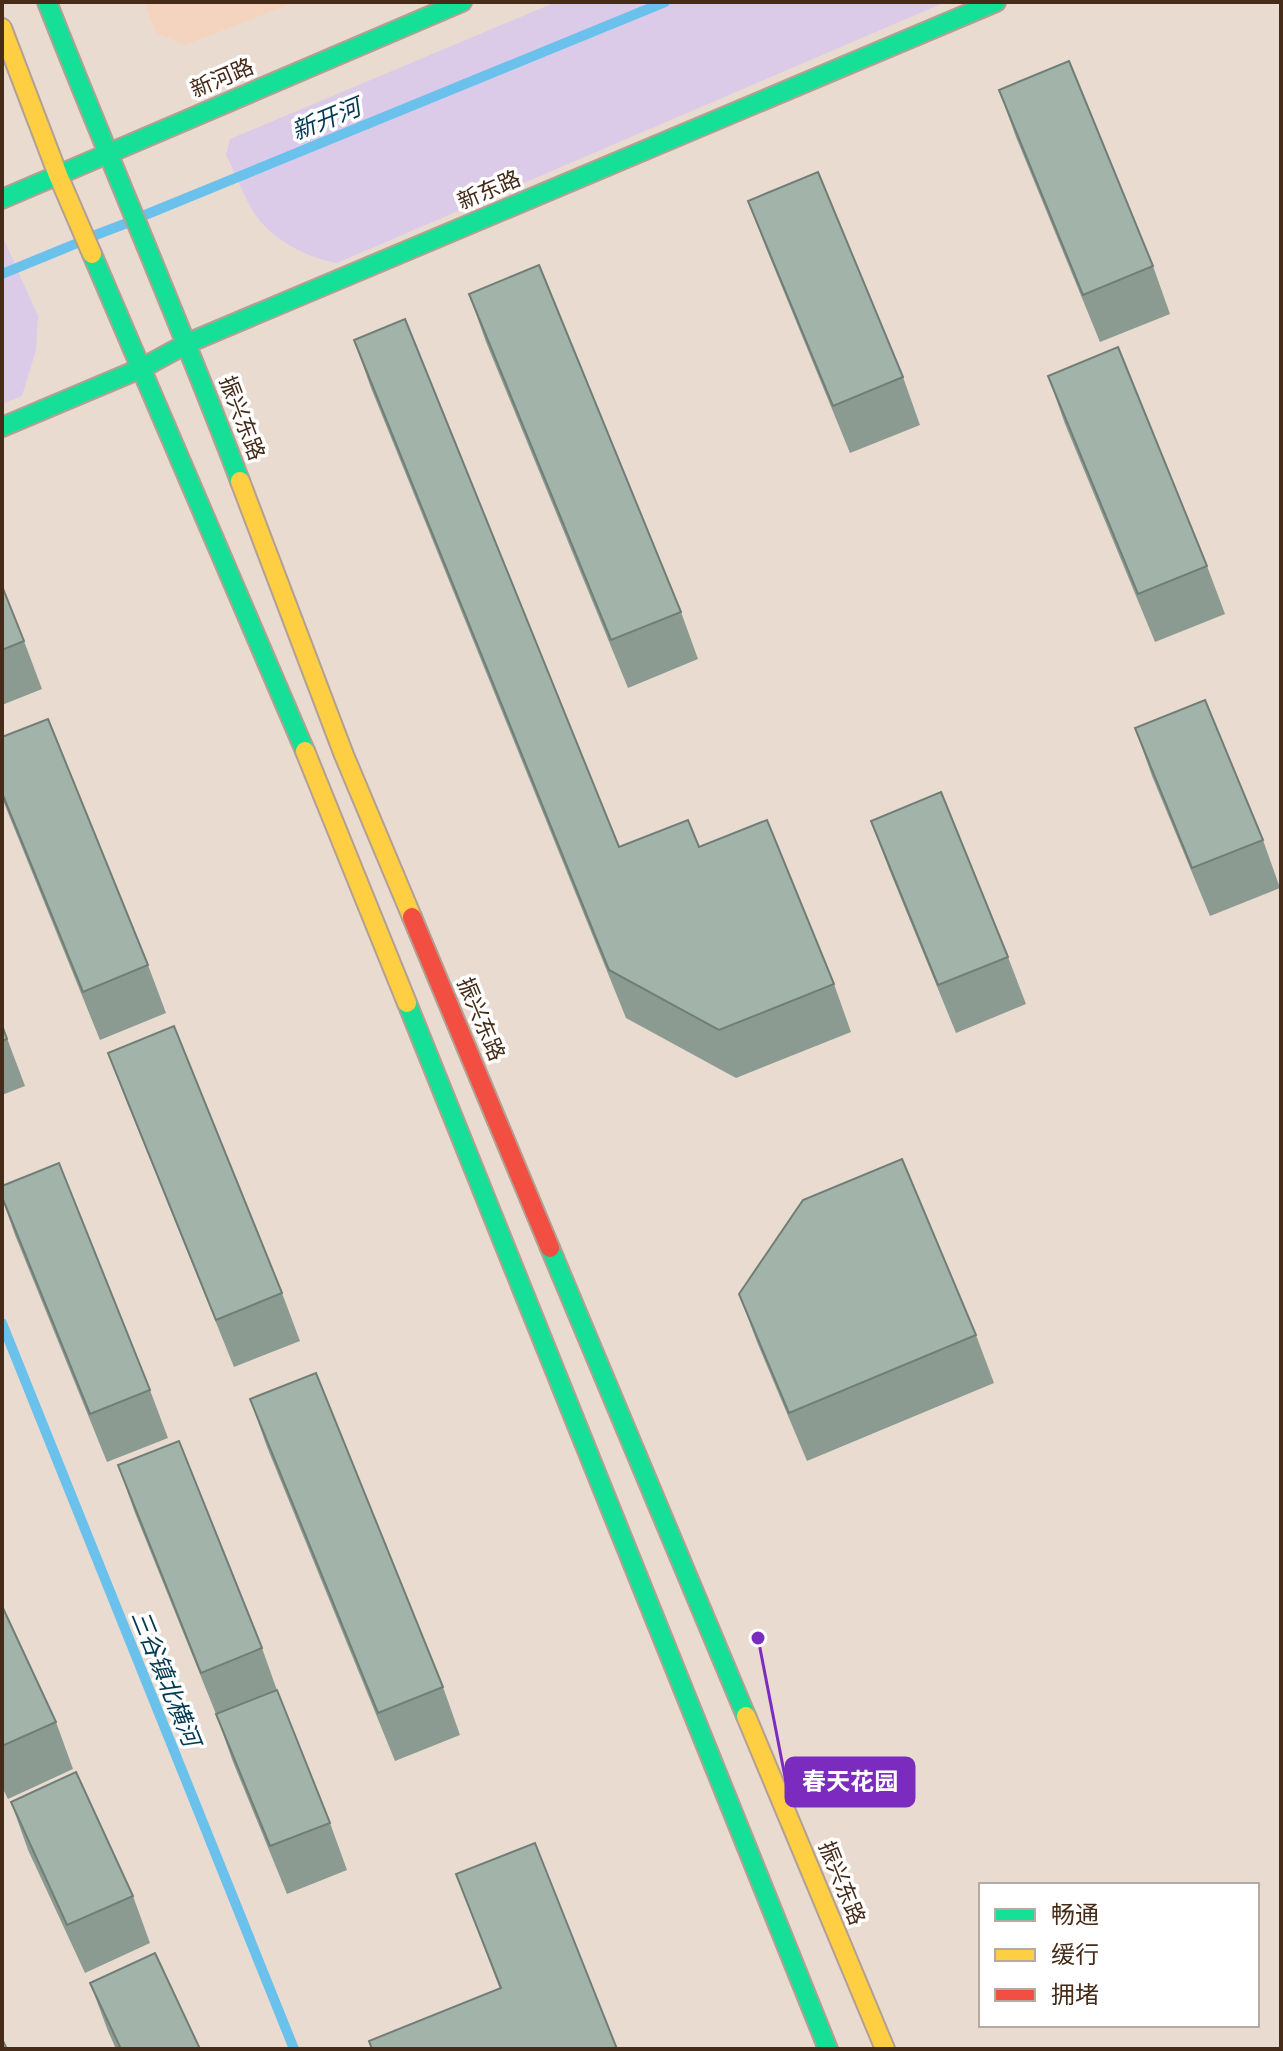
<svg xmlns="http://www.w3.org/2000/svg" width="1283" height="2051" font-family="Figtree,'Noto Sans SC',sans-serif">
	<rect width="100%" height="100%" fill="#eadbd0"/>
	<!-- built -->
	<path fill="#f4d4be" d="M144,2H296L185,45L156,33Z"/>
	<!-- green -->
	<path fill="#dbcbe8" d="M556,2H946L337,263C309,258 280,244 261,222C247,207 236,174 226,155L230,139Z
		M2,235L38,316L36,350L22,396L2,404Z"/>
	<g fill="none" stroke-linecap="round" stroke-linejoin="round">
		<!-- stream -->
		<path stroke="#6ac1ec" stroke-width="10" d="M145,215L665,2
			M93,236L127,223
			M2,274L75,244
			M2,1323L294,2049"/>
		<!-- fast casing -->
		<g stroke="#b3a092" stroke-width="22">
			<path id="fast" d="M47,2C110,162 179,320 240,481
				M2,199L462,2
				M92,254L305,751
				M2,427L142,368L188,343L996,2
				M407,1003L828,2049
				M550,1248L746,1716"/>
		</g>
		<!-- slow casing -->
		<g stroke="#b3a092" stroke-width="22">
			<path id="slow" d="M2,28L58,175L92,254
				M240,481L344,755L412,917
				M305,751L407,1003
				M746,1716L885,2049"/>
		</g>
		<!-- jam casing -->
		<g stroke="#b3a092" stroke-width="22">
			<path id="jam" d="M412,917L550,1248"/>
		</g>
		<!-- fast -->
		<use href="#fast" stroke="#16e098" stroke-width="18"/>
		<!-- slow -->
		<use href="#slow" stroke="#ffcf43" stroke-width="18"/>
		<!-- jam -->
		<use href="#jam" stroke="#f24e42" stroke-width="18"/>
	</g>
	<!-- wall -->
	<path fill="#8b9b92" d="M999,90L1153,266L1170,314L1100,342L1016,137Z
		M748,201L903,377L920,425L850,453L766,248Z
		M469,294L681,612L698,659L628,688L486,342Z
		M354,340L619,847H699L834,984L851,1032L736,1078L626,1018L371,388Z
		M1048,376L1207,566L1225,614L1155,642L1065,424Z
		M2,586L24,641L42,689L2,705Z
		M1135,728L1263,840L1280,888L1210,916L1152,776Z
		M2,737L148,965L166,1013L100,1040L2,798Z
		M871,821L1008,957L1026,1004L956,1033L889,869Z
		M2,1025L25,1086L2,1095Z
		M108,1053L282,1293L300,1341L234,1367L126,1100Z
		M2,1198L150,1390L168,1438L107,1462L15,1235Z
		M739,1294L976,1335L994,1383L807,1461L757,1342Z
		M250,1399L443,1687L460,1735L395,1761L267,1447Z
		M118,1465L262,1648L279,1696L330,1823L347,1870L287,1894L233,1762L216,1714L135,1513Z
		M2,1606L56,1722L73,1769L8,1799L2,1787Z
		M11,1802L133,1896L150,1943L85,1973L28,1850Z
		M456,1874L617,2049L500,1989Z
		M90,1983L200,2049H116L108,2031Z"/>
	<!-- building -->
	<path fill="#a2b4aa" stroke="#717e77" stroke-width="2" d="M1069,61L1153,266L1083,295L999,90Z
		M818,172L903,377L833,406L748,201Z
		M539,265L681,612L611,640L469,294Z
		M405,319L619,847L688,820L699,847L767,820L834,984L719,1030L609,970L354,340Z
		M1118,347L1207,566L1138,594L1048,376Z
		M2,586L24,641L2,650Z
		M1205,700L1263,840L1192,868L1135,728Z
		M48,719L148,965L83,992L2,793V737Z
		M941,792L1008,957L938,985L871,821Z
		M2,1025L7,1039L2,1041Z
		M174,1026L282,1293L216,1320L108,1053Z
		M902,1159L976,1335L789,1413L739,1294L803,1200Z
		M59,1163L150,1390L90,1414L2,1197V1186Z
		M316,1373L443,1687L378,1713L250,1399Z
		M179,1441L262,1648L201,1673L118,1465Z
		M2,1606L56,1722L2,1746Z
		M277,1690L330,1823L270,1846L216,1714Z
		M76,1772L133,1896L67,1925L11,1802Z
		M535,1843L617,2049H372L369,2041L501,1988L456,1874Z
		M155,1953L200,2049H121L90,1983Z
		M2,2039L7,2049H2Z"/>
	<g text-anchor="middle" dominant-baseline="central" stroke-width="7" stroke-linejoin="round" paint-order="stroke">
		<!-- street labels -->
		<g font-size="22" fill="#462b18" stroke="#fff">
			<text transform="translate(222 78) rotate(-23)">新河路</text>
			<text transform="translate(489 190) rotate(-23)">新东路</text>
			<text transform="translate(242 418) rotate(69)">振兴东路</text>
			<text transform="translate(481 1019) rotate(67)">振兴东路</text>
			<text transform="translate(842 1883) rotate(68)">振兴东路</text>
		</g>
		<!-- water labels -->
		<g font-size="24" font-style="italic" fill="#013953" stroke="#fff">
			<text transform="translate(326 119) rotate(-22)">新开河</text>
			<text transform="translate(166 1678) rotate(68)">三谷镇北横河</text>
		</g>
	</g>
	<!-- callouts -->
	<path fill="none" stroke="#7b2cbf" stroke-width="3" d="M758 1638L786 1782"/>
	<circle fill="#7b2cbf" stroke="#fff" stroke-width="3" cx="758" cy="1638" r="8"/>
	<rect fill="#7b2cbf" stroke="#7b2cbf" stroke-width="3" x="786" y="1758" width="128" height="48" rx="8"/>
	<g font-size="24" text-anchor="middle" font-weight="bold" fill="#fff">
		<text x="850" y="1790">春天花园</text>
	</g>
	<!-- border -->
	<rect width="1283" height="2051" fill="none" stroke="#462b18" stroke-width="8"/>
	<!-- legend -->
	<rect x="979" y="1883" width="280" height="144" fill="#ffffff" stroke="#b5aaa3" stroke-width="2"/>
	<rect x="995" y="1909" width="40" height="12" fill="#16e098" stroke="#b5aaa3" stroke-width="2"/>
	<text x="1051" y="1923" font-size="24" fill="#462b18">畅通</text>
	<rect x="995" y="1949" width="40" height="12" fill="#ffcf43" stroke="#b5aaa3" stroke-width="2"/>
	<text x="1051" y="1963" font-size="24" fill="#462b18">缓行</text>
	<rect x="995" y="1989" width="40" height="12" fill="#f24e42" stroke="#b5aaa3" stroke-width="2"/>
	<text x="1051" y="2003" font-size="24" fill="#462b18">拥堵</text>
</svg>
